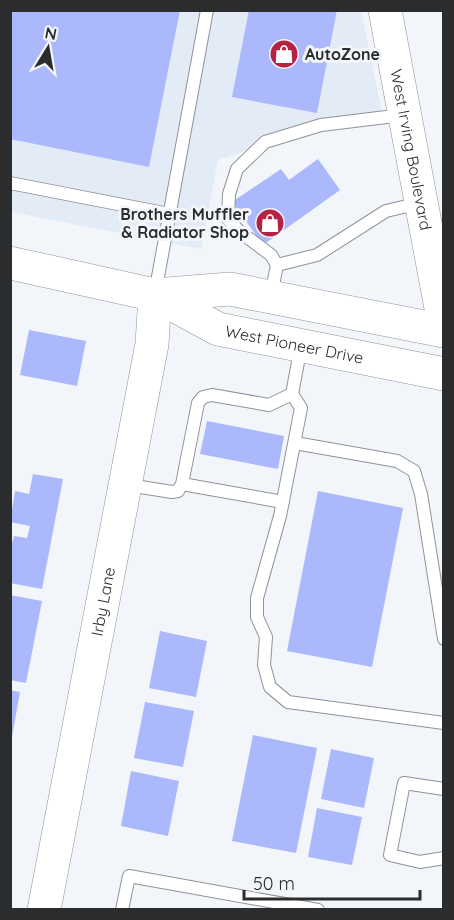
<svg xmlns="http://www.w3.org/2000/svg" width="454" height="920" font-family="Quicksand,sans-serif">
	<rect width="100%" height="100%" fill="#f2f6fa"/>
	<!-- built -->
	<path fill="#e2ebf6" d="M10,11H361L382,112L324,124L218,160L201,249L11,212Z"/>
	<!-- building -->
	<path fill="#abb9fc" d="M10,10H180L149,167L10,139Z
		M249,10H337L317,113L232,97Z
		M318,159L340,190L263,245L232,202L281,169L289,180Z
		M29,330L86,341L77,386L20,375Z
		M207,421L284,436L278,469L200,454Z
		M33,474L63,479L42,589L10,583V551L14,536L27,538L30,526L10,522L15,491L29,494Z
		M318,491L403,508L372,667L287,651Z
		M10,595L42,601L26,683L10,680Z
		M160,631L207,641L196,697L149,688Z
		M10,690L20,692L12,737H10Z
		M145,702L194,711L183,767L134,758Z
		M253,735L317,748L296,853L232,841Z
		M331,749L374,758L364,808L321,799Z
		M131,771L179,781L168,836L121,826Z
		M317,808L362,817L352,865L308,857Z"/>
	<g fill="none" stroke-linecap="round" stroke-linejoin="round">
		<!-- lane casing -->
		<g stroke="#8f9397" stroke-width="14">
			<path id="lane" d="M10,183L169,214
				M277,265L317,255L386,211L420,203
				M155,293L207,10
				M271,295L277,265L271,255L239,231L228,219L229,194L237,169L265,142L321,125L403,115
				M301,346L292,394L301,408L280,516L257,598V617L266,637L264,665L270,687L288,702L444,723
				M295,443L397,461L414,471L421,494L444,639
				M182,484L283,502
				M128,485L172,492L178,491L182,484L198,403L203,397L212,395L269,405L292,394
				M444,789L404,783L390,855L420,862L444,858
				M122,910L129,876L318,910"/>
		</g>
		<!-- secondary casing -->
		<g stroke="#8f9397" stroke-width="34">
			<g id="secondary">
				<path id="s1" d="M385,10L444,324"/>
				<path id="s2" d="M10,263L155,295L218,329L444,374"/>
				<path d="M155,295L230,289L444,331"/>
				<path id="s3" d="M44,910L152,344L155,295"/>
			</g>
		</g>
		<!-- lane -->
		<use href="#lane" stroke="#fff" stroke-width="12"/>
		<!-- secondary -->
		<use href="#secondary" stroke="#fff" stroke-width="33"/>
	</g>
	<!-- icons -->
	<defs>
		<g id="shop-disc" transform="scale(1.5)"><circle r="9.5" fill="#b42244" stroke="#f2f6fa"/><path d="M-5-2.5h2.3a2.7 3.5 0 0 1 5.4 0H5L5.5 6h-11ZM-1.5-2.5h3a1.5 2.3 0 0 0-3 0Z" fill="#fff"/></g>
	</defs>
	<g fill-rule="evenodd">
		<use href="#shop-disc" x="284" y="54"/>
		<use href="#shop-disc" x="270" y="223"/>
	</g>
	<g text-anchor="middle" dominant-baseline="central" stroke-width="6" stroke-linejoin="round" paint-order="stroke">
		<!-- poi labels -->
		<g font-size="16" font-weight="bold" fill="#2a2c2d" stroke="#f2f6fa" text-anchor="start">
			<text x="305" y="54">AutoZone</text>
			<text x="249" y="214" text-anchor="end">Brothers Muffler<tspan x="249" dy="18">&amp; Radiator Shop</tspan></text>
		</g>
		<!-- street labels -->
		<g font-size="16" fill="#2a2c2d" stroke="#f2f6fa">
			<text stroke="none"><textPath href="#s1" startOffset="142">West Irving Boulevard</textPath></text>
			<text stroke="none"><textPath href="#s2" startOffset="298">West Pioneer Drive</textPath></text>
			<text stroke="none"><textPath href="#s3" startOffset="314">Irby Lane</textPath></text>
		</g>
	</g>
	<!-- border -->
	<rect width="454" height="920" fill="none" stroke="#2a2c2d" stroke-width="24"/>
	<!-- north arrow -->
	<g transform="translate(48 48) rotate(11)" stroke="#f2f6fa" stroke-width="4.5" paint-order="stroke">
	<path d="M0-4.5L10 22L0 15L-10 22Z" fill="#2a2c2d"/>
	<text y="-9" font-size="16" font-weight="bold" text-anchor="middle" fill="#2a2c2d">N</text>
	</g>
	<!-- scale -->
	<path d="M244 890v9h176v-9" fill="none" stroke="#2a2c2d" stroke-width="3"/>
	<text x="253" y="890" font-size="18" fill="#2a2c2d" stroke="#f2f6fa" stroke-width="4.5" paint-order="stroke">50 m</text>
</svg>
